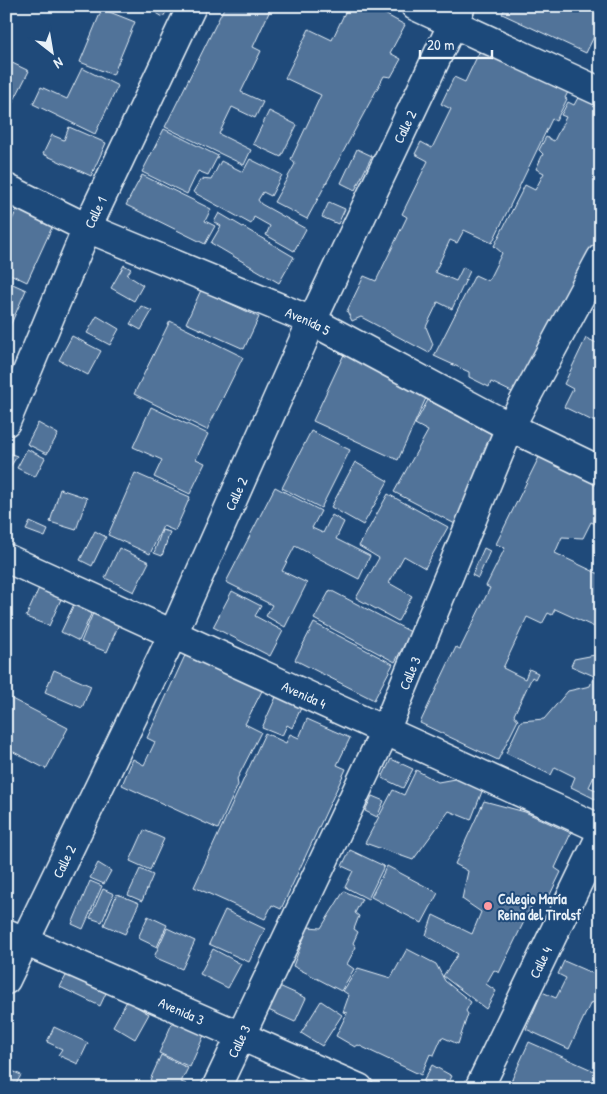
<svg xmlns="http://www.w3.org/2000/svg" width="607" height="1094" font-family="'Patrick Hand',sans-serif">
	<rect width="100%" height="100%" fill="#1f4a7a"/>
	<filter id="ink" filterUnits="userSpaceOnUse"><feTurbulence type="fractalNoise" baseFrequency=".02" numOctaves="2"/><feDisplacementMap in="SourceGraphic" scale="10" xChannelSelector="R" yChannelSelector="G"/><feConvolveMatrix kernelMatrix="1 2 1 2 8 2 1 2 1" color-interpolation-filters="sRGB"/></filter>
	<g filter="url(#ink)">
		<!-- building -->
		<path fill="#517399" stroke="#e8f1f8" d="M145,6H170L163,17Z
			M225,6H272L253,47L261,51L241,92L263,102L255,118L232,107L219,134L251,150L244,165L165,127Z
			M348,6H387L383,13L405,25L390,53L401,59L391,77L384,76L307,219L274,202L295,164L291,159L321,95L285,78L309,29L332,40Z
			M506,6H581L586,9L587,6H601V22L586,53L502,14Z
			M102,9L135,22L113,75L80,62Z
			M484,42L572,84L565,98L567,99L556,121L552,119L492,243L464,230L457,243L450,240L435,272L456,281L463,267L470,271L452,309L438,302L426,327L433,344L429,353L361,317L352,321L347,311L364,276L376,281L407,217L402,214L428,161L415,154L421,142L432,148L451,109L441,104L454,77L465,82Z
			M8,61L29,71L6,116V64Z
			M82,68L118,86L95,134L33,104L41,87L67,99Z
			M581,92L601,102V235L520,396L491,382L489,387L469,377V372L434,356L475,275L488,281L502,253L494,246L525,185L535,190L544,173L536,169L543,154L539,150L546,137L554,141L566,117L561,115L568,102L574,105Z
			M269,111L297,125L281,157L253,144Z
			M69,127L106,143L91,176L43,154L52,135L64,140Z
			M164,129L218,156L208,175L198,171L187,194L142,172Z
			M357,149L372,156L355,190L341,183Z
			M250,159L282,175L271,196L263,192L258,200L261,204L306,229L294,251L266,235L270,226L254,217L251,224L193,192L201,179L211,180L221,161L243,172Z
			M142,175L211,209L205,221L215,226L205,244L126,205Z
			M329,202L345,209L338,224L322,217Z
			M18,207L54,223L27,282L6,272V233Z
			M219,213L294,257L279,283L211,243L221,226L214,222Z
			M124,265L131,269L127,275L143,285L134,301L111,288Z
			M6,281L26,290L10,326L6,324Z
			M201,290L259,317L244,349L186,323Z
			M141,306L152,311L141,330L130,324Z
			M97,316L119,329L110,345L87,333Z
			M170,321L243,357L207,430L134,394Z
			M72,336L101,351L88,375L59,360Z
			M586,338L601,345V425L564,407L573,389L564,384Z
			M347,348L431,387L398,460L313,421Z
			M428,400L503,440L457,525L394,492L428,431L415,424Z
			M151,407L208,434L196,459L205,463L190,494L154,477L162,460L133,447Z
			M38,423L58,434L47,454L27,444Z
			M311,431L350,450L321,508L282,488Z
			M544,447L601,474L600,526L591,522L583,538L562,537L555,553L601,575V630L555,609L552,615L548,613L542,624L527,617L503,668L525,679L529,669L538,673L535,679L532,677L514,715L518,720L498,760L420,723L456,647L460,649L490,588L486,586L505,548L496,544Z
			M27,449L45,458L35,477L17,468Z
			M6,452L17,456L6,474Z
			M355,462L388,481L363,525L331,507Z
			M135,473L190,497L175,531L163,526L150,554L108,535Z
			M275,487L321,511L312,528L323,533L332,515L344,522L336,539L370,556L359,579L295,546L282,571L307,583L285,627L266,616L272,605L226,582Z
			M60,489L87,498L76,530L50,522Z
			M388,494L448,527L425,568L404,556L389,583L412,596L398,621L356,598L379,558L359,546Z
			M30,522L48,530L45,537L26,530Z
			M162,530L170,532L162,556L154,553Z
			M95,531L106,537L92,566L80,560Z
			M119,548L149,562L134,592L105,578Z
			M484,548L490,551L478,578L472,575Z
			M43,579L66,588L49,626L26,617Z
			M330,590L411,632L395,662L314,619Z
			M232,591L261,606L255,616L283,631L270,656L213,627Z
			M74,604L92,612L79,641L61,632Z
			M93,613L119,624L107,652L81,642Z
			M314,623L393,664L374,700L295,660Z
			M188,649L267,681L245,724L261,732L237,779L238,785L218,829L122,785L133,759L144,765L155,742L147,738Z
			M601,651V762L589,787L600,792L597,800L571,787L575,777L555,767L551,775L506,753L521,721L544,719L568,691L590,686L594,676L571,666L574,659L600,654Z
			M54,670L91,686L82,708L45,692Z
			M280,688L305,699L292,728L287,725L282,736L262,728Z
			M6,696L68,728L46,769L6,748Z
			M307,719L350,738L337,765L346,769L281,909L272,905L265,919L194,887L265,733L286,743L290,734L299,738Z
			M391,759L413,769L403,788L382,778Z
			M416,770L438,782L460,778L483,789L471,820L449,811L413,860L365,843L393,790L404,795Z
			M372,796L384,801L377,817L365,811Z
			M484,801L525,812L571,833L555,868L561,872L545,905L534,901L499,973L494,970L486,984L496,991L486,1009L443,976L458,954L426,935L433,915L472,934L481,912L462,899L468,871L455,864Z
			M144,830L164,839L150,870L130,861Z
			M350,850L384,866L368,899L345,887L353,871L342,866Z
			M98,863L111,871L104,884L90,878Z
			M387,866L438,893L422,923L371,897Z
			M140,869L153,875L142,901L128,895Z
			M90,881L102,886L83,929L72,924Z
			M103,889L114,894L102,922L90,918Z
			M344,891L362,899L355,913L359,916L354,929L358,932L353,943L356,947L347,964L354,969L341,991L293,966L308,927L321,928Z
			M117,894L139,903L125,934L104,925Z
			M225,910L265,929L249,962L209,944Z
			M148,916L167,925L157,947L138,938Z
			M167,928L195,941L182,969L154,957Z
			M213,949L241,964L228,988L200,974Z
			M407,949L436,964L445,981L471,1002L466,1011L468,1014L458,1044L442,1037L434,1055L430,1054L421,1075L358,1045L355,1047L336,1036L347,1013L343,1012L349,995L343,991L358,968L391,978Z
			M564,961L601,977V1005L591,1002L569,1049L526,1029L542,992L556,998L566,978L558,974Z
			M67,974L106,993L100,1006L60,987Z
			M277,985L306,998L295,1022L266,1009Z
			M127,1001L149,1014L135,1039L113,1026Z
			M321,1001L342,1015L322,1046L301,1033Z
			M174,1019L205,1033L190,1067L159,1053Z
			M54,1027L88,1043L78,1064L58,1055L62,1049L47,1042Z
			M529,1042L601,1074L595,1088H508Z
			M161,1055L188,1068L181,1082L187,1084L185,1088H166L150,1080Z
			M432,1065L452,1076L446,1088H434L423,1082Z
			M6,1068L21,1075L14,1088H6Z"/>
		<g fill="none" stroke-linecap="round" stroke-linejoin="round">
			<!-- minor casing -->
			<g stroke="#e8f1f8" stroke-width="31">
				<g id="minor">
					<path d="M415,6L601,92"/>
					<path id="s1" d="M6,188L87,228L312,321L510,427L601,471"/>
					<path id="s2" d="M6,422L87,228L192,6"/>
					<path id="s3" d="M6,558L601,829"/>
					<path id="s4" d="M6,933L359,1088"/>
					<path id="s5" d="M216,1088L385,731L510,427L601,258"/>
					<path id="s6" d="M479,1088L601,835"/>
				</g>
			</g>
			<!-- secondary casing -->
			<g stroke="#e8f1f8" stroke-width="31">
				<g id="secondary">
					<path id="s7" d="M6,980L173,634L312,321L461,6"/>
				</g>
			</g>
			<!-- minor -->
			<use href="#minor" stroke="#1f4a7a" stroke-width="28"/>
			<!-- secondary -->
			<use href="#secondary" stroke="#1f4a7a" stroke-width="28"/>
		</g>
	</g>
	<!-- markers -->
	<circle fill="#ff9aa2" stroke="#1f4a7a" stroke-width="2" cx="488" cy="906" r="5"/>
	<g text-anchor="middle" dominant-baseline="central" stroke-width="4" stroke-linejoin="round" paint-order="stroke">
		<!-- street labels -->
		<g font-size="14" fill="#e8f1f8" stroke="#1f4a7a">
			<text stroke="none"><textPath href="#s7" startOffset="942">Calle 2</textPath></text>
			<text stroke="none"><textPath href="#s2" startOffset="228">Calle 1</textPath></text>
			<text stroke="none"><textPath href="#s1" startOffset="330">Avenida 5</textPath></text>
			<text stroke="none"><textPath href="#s7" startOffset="538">Calle 2</textPath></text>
			<text stroke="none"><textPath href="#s5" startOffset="458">Calle 3</textPath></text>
			<text stroke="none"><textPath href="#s3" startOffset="328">Avenida 4</textPath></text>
			<text stroke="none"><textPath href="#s7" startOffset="132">Calle 2</textPath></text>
			<text stroke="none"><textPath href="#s6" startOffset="140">Calle 4</textPath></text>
			<text stroke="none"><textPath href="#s4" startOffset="192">Avenida 3</textPath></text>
			<text stroke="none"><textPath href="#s5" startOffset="52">Calle 3</textPath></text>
		</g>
		<!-- poi labels -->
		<g font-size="14" font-weight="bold" fill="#e8f1f8" stroke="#1f4a7a" text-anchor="start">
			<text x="498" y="898">Colegio María<tspan x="498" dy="16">Reina del Tirolsf</tspan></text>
		</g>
	</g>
	<!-- margin -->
	<rect width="607" height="1094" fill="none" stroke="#1f4a7a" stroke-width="25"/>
	<rect x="12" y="12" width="582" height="1069" fill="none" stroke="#e8f1f8" stroke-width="2" filter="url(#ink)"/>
	<!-- north arrow -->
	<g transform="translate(52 52) rotate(149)" stroke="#1f4a7a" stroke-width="4" paint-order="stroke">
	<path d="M0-4L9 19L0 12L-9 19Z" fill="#e8f1f8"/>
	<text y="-8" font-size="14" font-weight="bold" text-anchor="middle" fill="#e8f1f8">N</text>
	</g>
	<!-- scale -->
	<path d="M420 50v8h72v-8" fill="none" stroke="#e8f1f8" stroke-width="2.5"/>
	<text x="427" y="50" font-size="15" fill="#e8f1f8" stroke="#1f4a7a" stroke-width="4" paint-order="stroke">20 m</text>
</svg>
